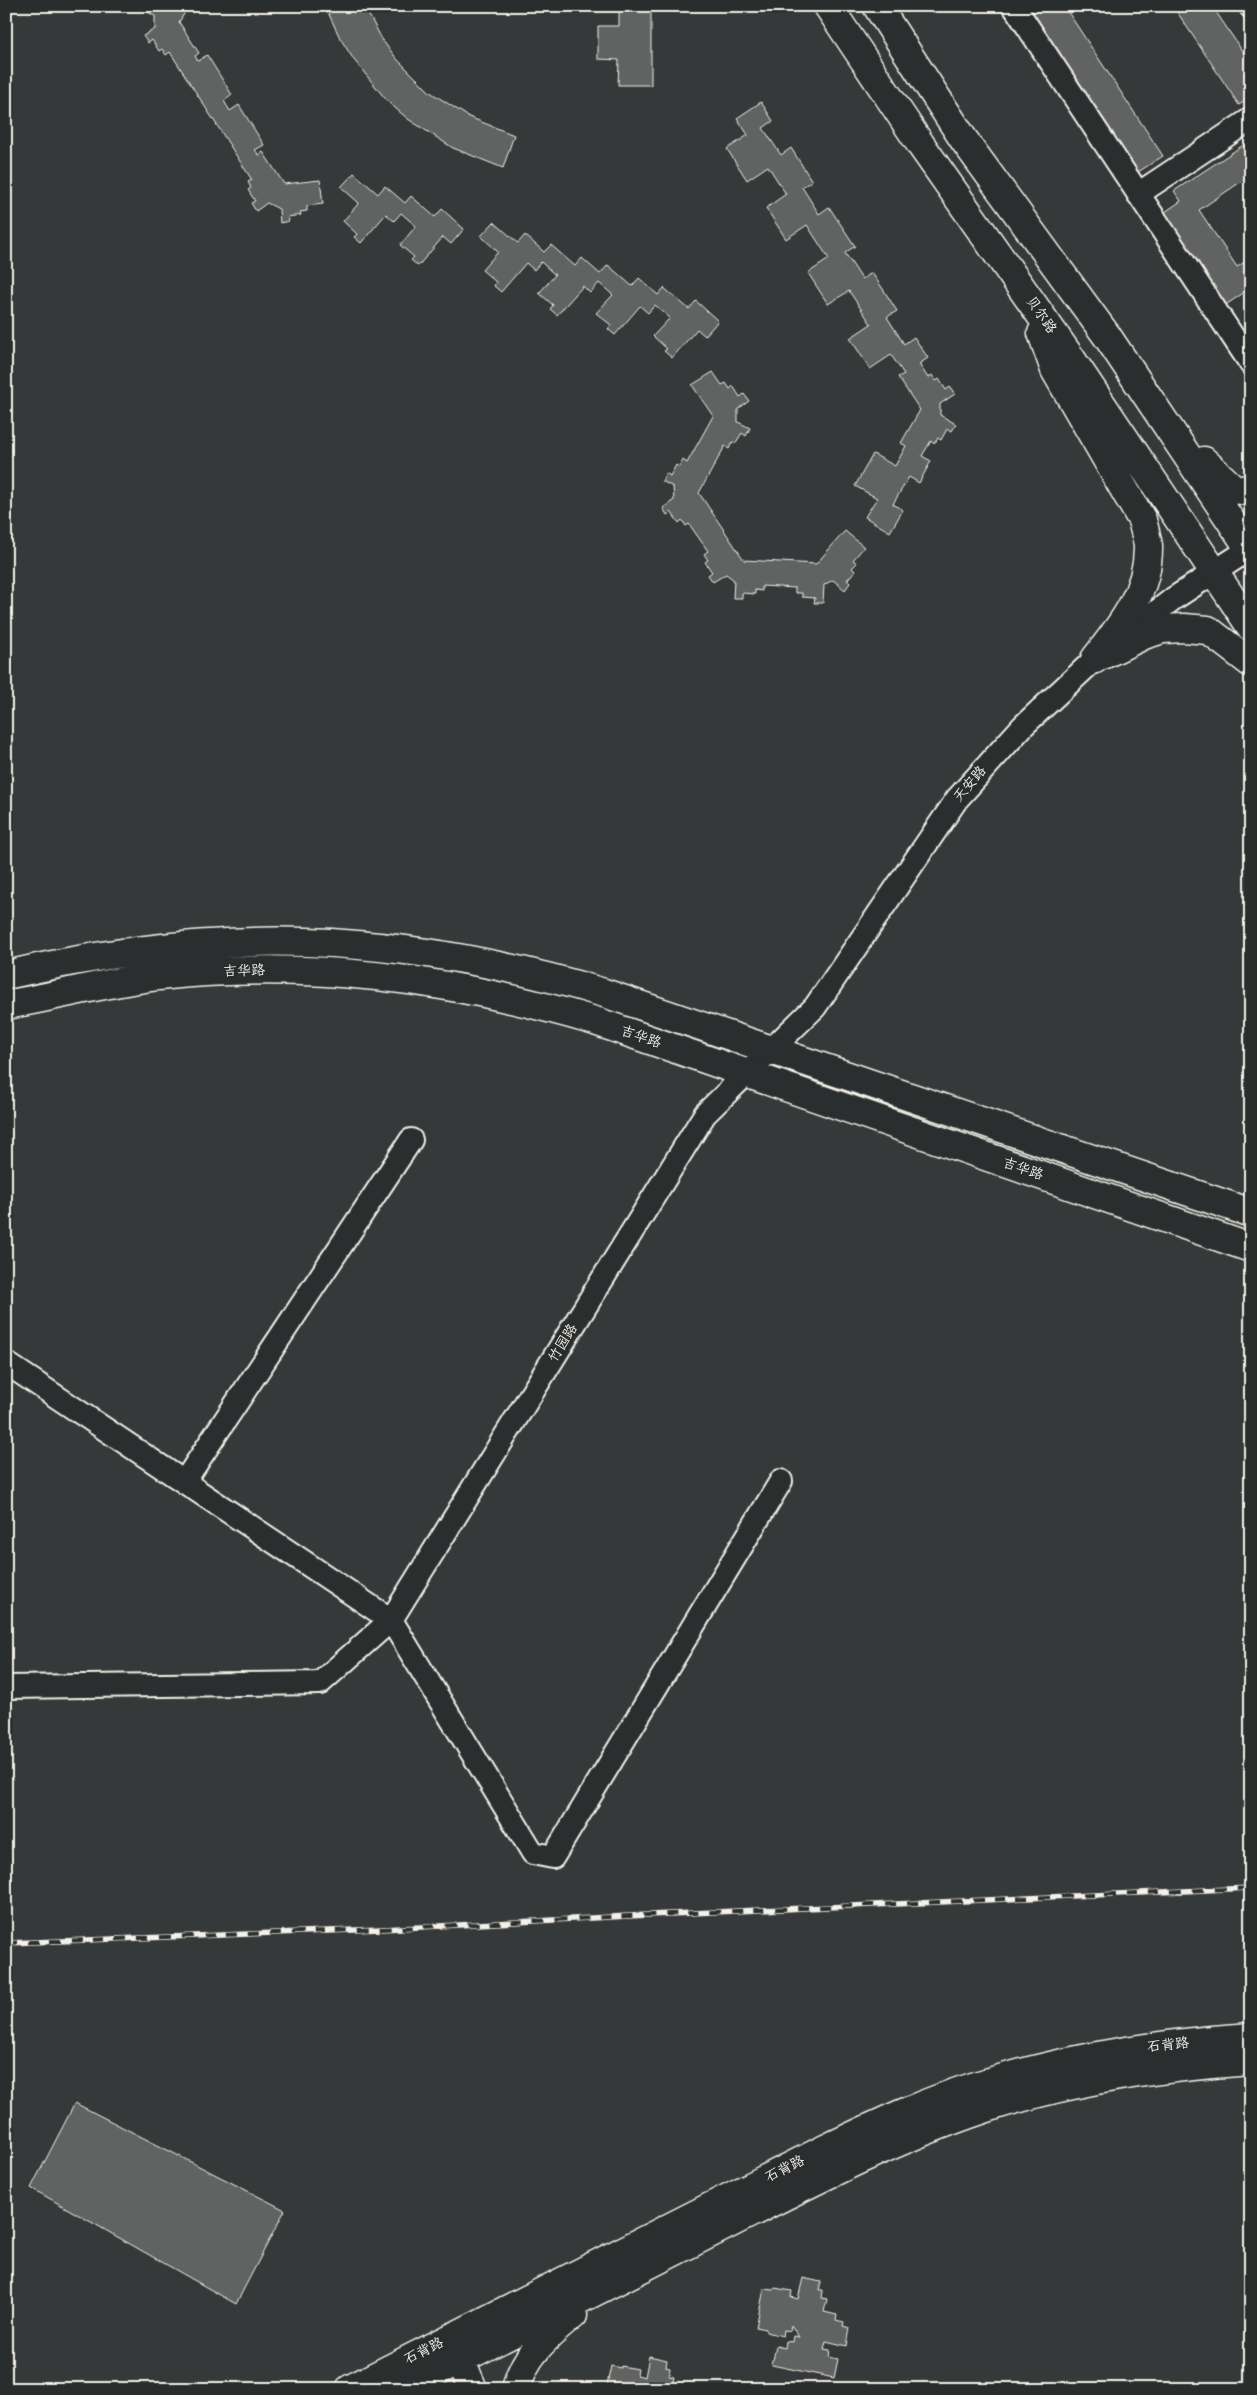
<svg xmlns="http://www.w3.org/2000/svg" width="1257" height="2395" font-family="Kalam,'LXGW WenKai TC',sans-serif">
	<rect width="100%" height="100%" fill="#363939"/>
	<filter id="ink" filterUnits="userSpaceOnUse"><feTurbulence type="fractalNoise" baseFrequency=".02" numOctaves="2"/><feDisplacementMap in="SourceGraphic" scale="10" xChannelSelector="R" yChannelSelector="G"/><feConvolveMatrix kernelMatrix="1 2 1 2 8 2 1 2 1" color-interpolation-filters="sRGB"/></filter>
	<g filter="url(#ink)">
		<!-- building -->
		<path fill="#616362" stroke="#f4f1e8" d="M144,6H189L179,22L199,53L195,56L198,61L207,55L232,95L224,101L230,111L239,105L264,145L255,150L259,155L263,152L284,184L320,180L323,204L307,206V211L300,212L301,215L288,217L289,221L280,223L279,209L267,203L256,211L251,203L255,201L248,190L251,188L248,182L252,180L170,52L166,55L162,49L159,51L152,40L148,43L143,36L155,29V16L142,9Z
			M325,6H364L383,41L397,59L430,92L469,117L514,135L503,168L453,148L408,119L388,102L354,60L340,38Z
			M619,6H651V85H618L619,60L598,59V26H619Z
			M1024,6H1064L1163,156L1135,174Z
			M1173,6H1212L1251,64V97L1239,105Z
			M761,102L773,121L763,128L781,155L791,148L812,181L802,187L819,214L829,207L855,246L845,253L862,279L872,273L883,289L897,311L887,317L904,344L914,337L928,358L919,364L928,378L932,375L936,381L939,379L946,390L950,387L955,394L940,404V415L956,424L952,431L947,429L941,440L938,438L934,444L931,441L922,456L931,461L919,483L909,477L893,504L903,510L890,532L865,517L877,498L855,486L873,454L895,466L906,446L901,443L920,410L898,377L904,374L891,355L870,369L850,338L871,324L849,291L828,304L808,273L829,259L807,225L786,239L766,208L786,194L768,166L747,180L727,149L748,135L737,118Z
			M1251,140V175L1199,210L1237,267L1251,258V288L1224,306L1162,214L1181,201L1174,191Z
			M354,173L378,194L385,186L405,203L411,196L435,217L442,209L464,229L451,244L443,237L418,266L411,260L414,257L400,245L416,226L401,213L394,221L386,214L361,243L354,237L357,234L343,221L359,203L341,187Z
			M494,222L518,243L525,235L544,252L551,245L575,266L582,258L600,274L608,265L632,286L639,278L658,295L664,288L689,309L696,301L718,321L705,336L697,329L672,358L664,351L667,349L653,336L670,318L655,305L648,313L640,306L615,335L608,329L611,325L596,313L613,295L599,283L590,293L583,286L557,315L550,309L553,305L539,293L555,275L541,262L534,270L526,263L501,292L494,286L496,282L482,270L498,252L481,236Z
			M713,372L722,385L726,383L730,389L733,386L740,397L744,394L749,401L738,409V422L750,428L746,436L742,433L735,444L732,442L729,449L725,446L699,493L744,560L816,564L845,531L864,547L853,560L857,563L852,568L855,571L847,580L850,583L845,590L833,580L824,585L823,603H814L815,598L802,597V593H795V588L762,586V591L755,590V594L742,593V598H733L734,580L726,574L713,582L708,575L712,572L705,562L708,560L704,554L708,551L689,524L686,526L682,520L679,523L671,512L667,515L663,508L674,500L673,487L662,481L666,473L670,476L676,465L679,467L683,460L687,463L713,416L692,385Z
			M75,2103L285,2210L236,2304L31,2188Z
			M803,2278L821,2282L819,2290H823L822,2298L827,2299L824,2312L837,2315L836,2320L844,2322L843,2326L850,2328L847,2346L826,2341L824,2349L830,2350L829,2357L838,2359L834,2378L772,2365L776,2346L785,2348L786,2341L792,2342L793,2336L799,2337L791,2325L790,2331L784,2330L783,2336L766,2332V2329L756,2327L764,2289L774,2290L775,2288L792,2291L791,2297L798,2299Z
			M649,2356L667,2360L666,2367L670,2368L669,2376L674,2377L671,2389H606L611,2366L621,2368V2366L638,2369L637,2375L645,2377Z"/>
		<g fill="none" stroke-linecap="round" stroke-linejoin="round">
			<!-- minor casing -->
			<g stroke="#f4f1e8" stroke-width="26">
				<path id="minor" d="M1014,6L1251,364
					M1251,6V7
					M1138,194L1251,119
					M6,1363L391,1620L533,1853L553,1857L781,1481
					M184,1482L411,1140
					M6,1687L320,1683L391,1620L705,1114L815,1007L957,799L1023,726L1095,659L1173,599L1251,548"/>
			</g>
			<!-- major casing -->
			<g stroke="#f4f1e8" stroke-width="31">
				<path id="major" d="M828,6L921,145L1068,354L1251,627
					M877,6L964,140L1107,336L1251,551
					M1042,333L1055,370L1142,520C1144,528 1147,538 1148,546C1149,591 1121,626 1095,659
					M1204,461L1233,488L1251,492
					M1103,655L1144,635L1163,629L1184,628L1208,630L1251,663
					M6,975C217,925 397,931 604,993L1251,1213
					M6,1005C57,996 107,982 158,976C311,960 449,978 595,1021L1251,1248
					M453,2342L473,2389
					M350,2389L825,2149C875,2125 926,2101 979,2085C1068,2058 1158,2043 1251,2037
					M402,2389C508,2335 614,2282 719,2229C806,2185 892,2140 984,2109C1070,2080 1161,2067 1251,2061
					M516,2389C524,2355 547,2336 573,2315"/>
			</g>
			<!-- minor -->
			<use href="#minor" stroke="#2a2d2e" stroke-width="22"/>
			<!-- major -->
			<use href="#major" stroke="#2a2d2e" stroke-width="28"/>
			<!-- rail casing -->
			<g stroke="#f4f1e8" stroke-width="5.5">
				<path id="rail" d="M6,1943L382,1929L648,1915L1251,1888"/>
			</g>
			<!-- rail -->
			<use href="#rail" stroke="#2a2d2e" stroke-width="4" stroke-dasharray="11" stroke-linecap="butt"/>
		</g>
	</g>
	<g text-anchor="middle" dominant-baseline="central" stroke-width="4" stroke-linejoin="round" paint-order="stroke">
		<!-- street labels -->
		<g font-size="14" fill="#f4f1e8" stroke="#2a2d2e">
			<text transform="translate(1041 315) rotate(55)">贝尔路</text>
			<text transform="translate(970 784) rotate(-50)">天安路</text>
			<text transform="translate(244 971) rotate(-2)">吉华路</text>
			<text transform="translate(641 1037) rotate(19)">吉华路</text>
			<text transform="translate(1023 1169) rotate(19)">吉华路</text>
			<text transform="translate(563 1343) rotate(-58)">竹园路</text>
			<text transform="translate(1168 2045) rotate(-6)">石背路</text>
			<text transform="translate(785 2169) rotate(-27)">石背路</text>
			<text transform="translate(424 2351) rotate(-27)">石背路</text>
		</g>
	</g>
	<!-- margin -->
	<rect width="1257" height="2395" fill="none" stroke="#2a2d2e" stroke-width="25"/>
	<rect x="12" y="12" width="1232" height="2370" fill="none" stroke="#f4f1e8" stroke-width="2" filter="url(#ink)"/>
</svg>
